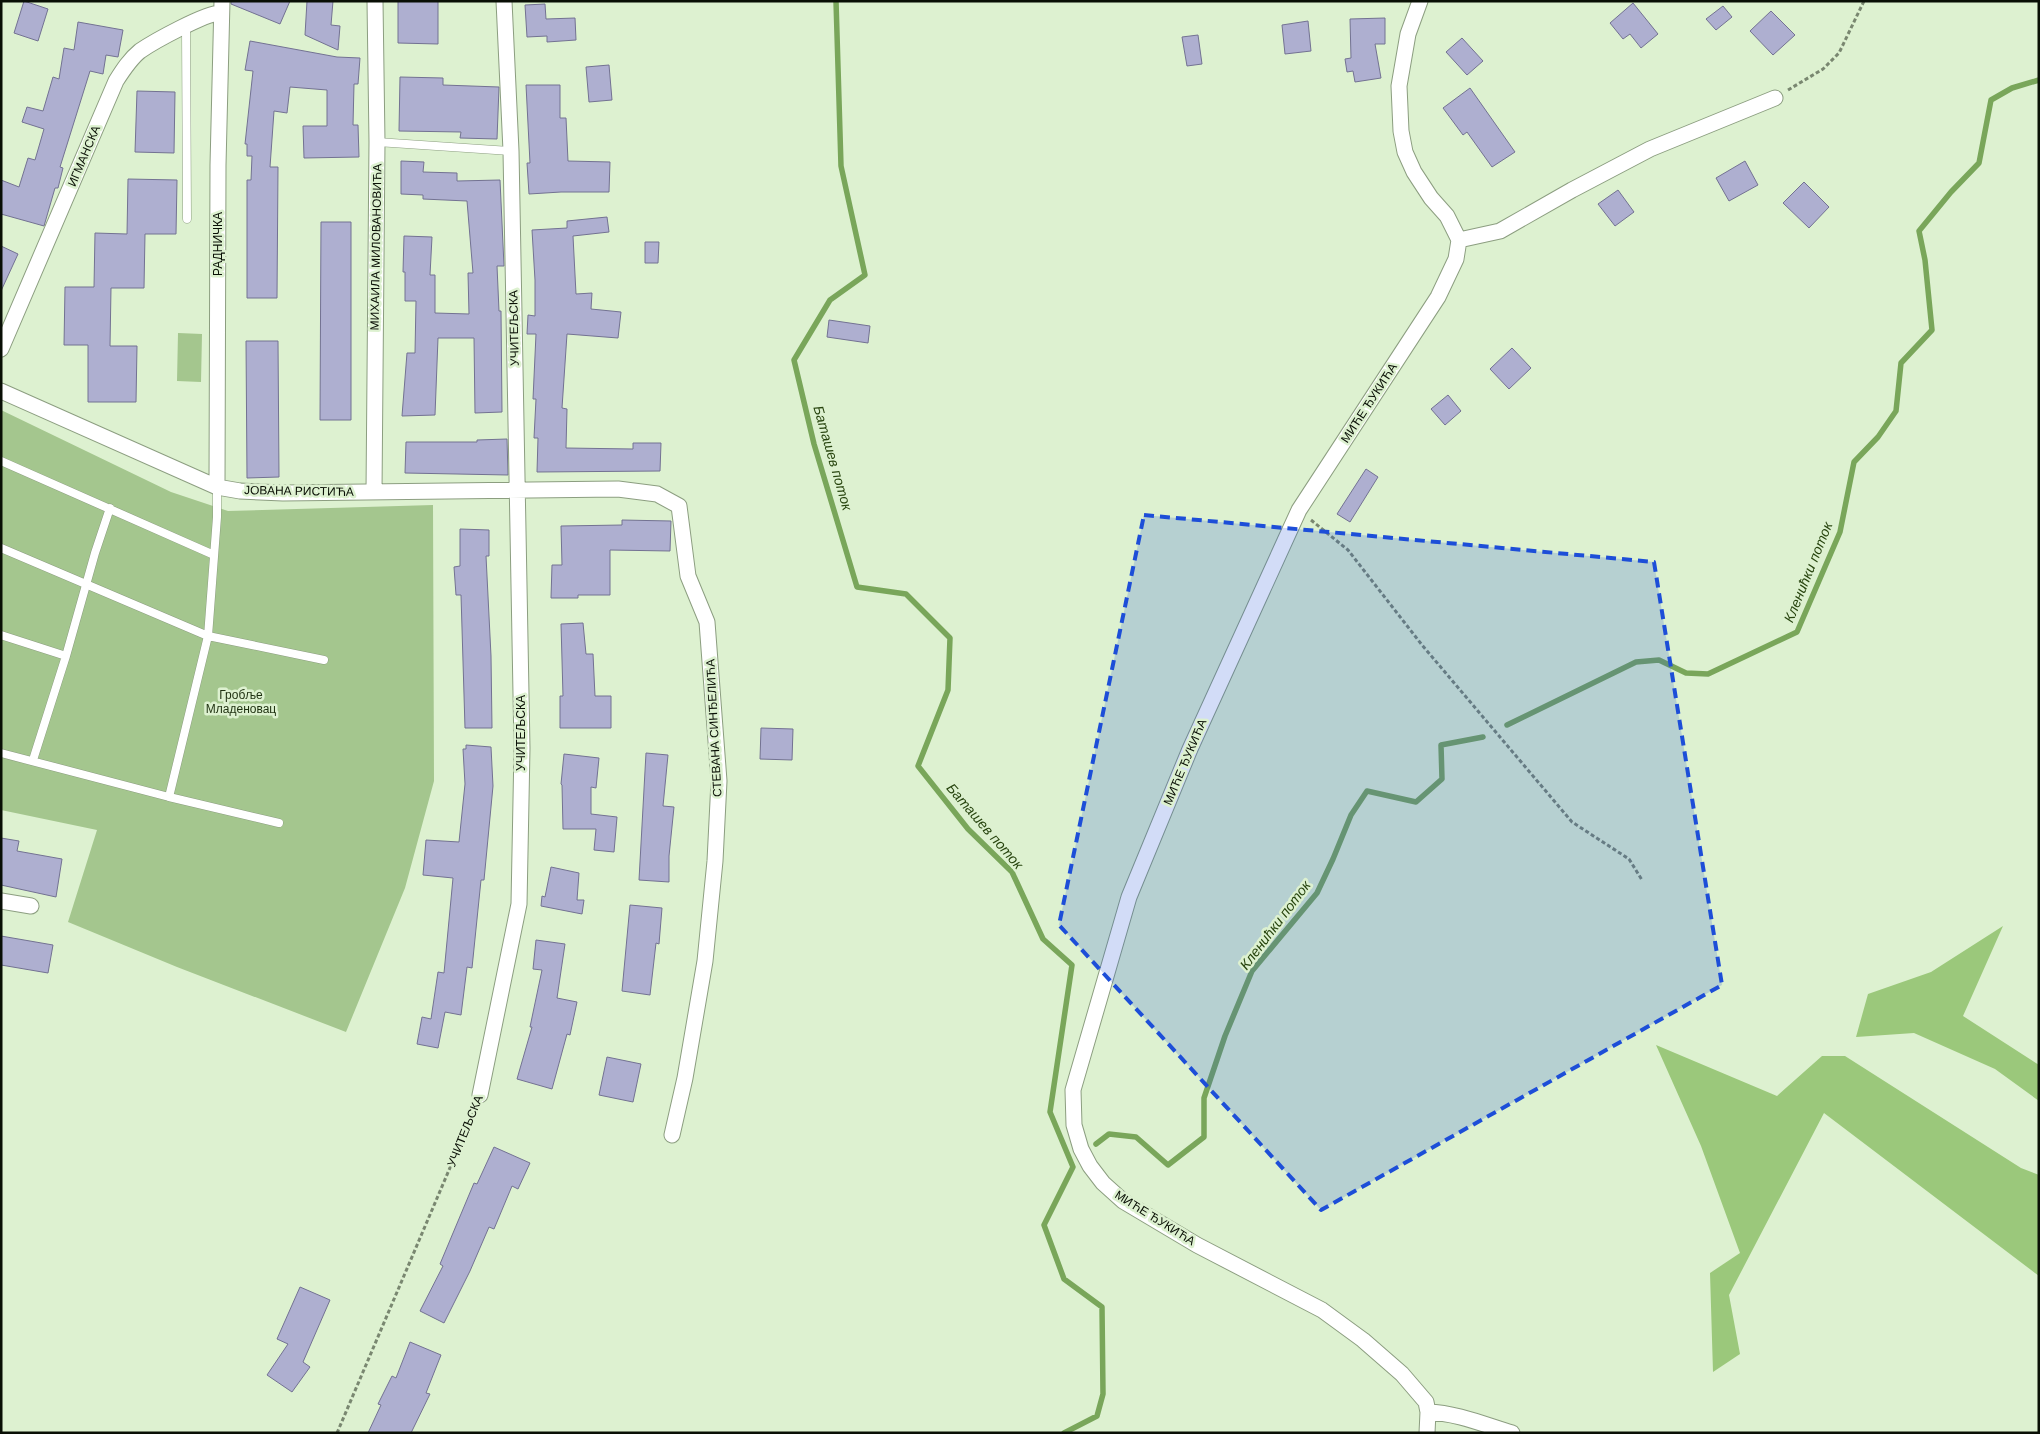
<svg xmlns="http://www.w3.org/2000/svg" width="2040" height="1434" font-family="'DM Sans',sans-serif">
	<rect width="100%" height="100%" fill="#ddf1d0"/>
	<!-- green -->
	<path fill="#a4c68e" d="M178,333L202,334L201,382L177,381Z
		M1,410L171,492L228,511L433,505L434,781L405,888L346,1032L177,967L68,922L97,830L1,810Z"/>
	<!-- forest -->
	<path fill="#9bc87b" d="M2003,926L1963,1016L2039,1065V1101L1995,1069L1914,1033L1856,1037L1868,994L1931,972Z
		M1656,1045L1777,1096L1822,1056H1845L2021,1168L2039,1175V1276L1824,1113L1729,1295L1740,1354L1713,1372L1710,1273L1740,1253L1701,1146Z"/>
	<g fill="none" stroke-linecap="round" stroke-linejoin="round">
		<!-- stream -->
		<path stroke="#79a65a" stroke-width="5.5" d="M836,1L841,166L865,275L830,300L794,360L814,444L857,587L906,594L950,638L948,690L918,766L968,829L1012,872L1043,939L1072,965L1050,1112L1073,1167L1044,1225L1064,1279L1102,1307L1103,1394L1097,1416L1064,1433
			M1507,725L1636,662L1659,660L1686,673L1708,674L1797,632L1840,532L1854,462L1878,437L1896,411L1901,363L1932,330L1925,260L1919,231L1951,192L1979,163L1991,100L2012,88L2039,80
			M1096,1144L1109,1134L1136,1137L1168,1165L1204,1137V1098L1225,1036L1252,971L1317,893L1333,859L1351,815L1367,791L1416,802L1442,779L1441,745L1483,737"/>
	</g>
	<!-- building -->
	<path fill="#aeafd0" stroke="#737292" d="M24,1L48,9L38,41L14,33Z
		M231,1H290L280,24L231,4Z
		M307,1H333L331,25L340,26L338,50L305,35Z
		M398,1H438V44L398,43Z
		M1633,3L1658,34L1641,48L1630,34L1623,39L1610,23Z
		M545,4L546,19L575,18L576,40L547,42V36L527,37L525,5Z
		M1723,6L1732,17L1716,30L1706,19Z
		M1771,11L1795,35L1773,55L1750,31Z
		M1385,18V44H1375L1381,78L1355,82L1353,71L1347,72L1345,59L1351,58L1350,19Z
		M1308,21L1311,51L1285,54L1282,25Z
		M78,22L123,30L118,57L106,55L103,74L90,71L60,167L63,168L58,188H55L44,226L1,214V180L19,187L28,158L35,160L44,129L22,122L27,107L43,111L53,77L59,79L64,48L74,50Z
		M1198,35L1202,64L1187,66L1182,37Z
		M1462,38L1483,61L1467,75L1446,52Z
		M250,41L337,57L360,58L358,84H354L353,125H358L359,157L304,158L303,126H327V90L290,87L287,113L274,111L270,167H278L277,298H247V180H251L252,156H247V144H245L253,71L245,70Z
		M609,65L612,100L589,102L586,67Z
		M400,77L443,78V85L499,87L497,139L460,138L461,132L399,131Z
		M526,85H560V118H566L568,161L610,162L609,192H561L529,194L527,163H530Z
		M1470,88L1515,152L1492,167L1467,132L1463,135L1443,108Z
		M137,91L175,92L174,153L135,152Z
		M401,161L424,162L423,172L457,173V181L500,180L504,266H497L499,311H501L502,412L475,413L474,338H438L435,415L402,416L407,353H415L416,301H405V272H403L404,236L432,237L430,275H435V313L469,314L468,273H473L467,201L423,199V195L401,194Z
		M1745,161L1758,185L1729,201L1716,178Z
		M128,179L177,180L176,234H145L144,288H111L110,346H137L136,402H88V345H64L65,287H94L95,233L127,234Z
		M1804,182L1829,207L1809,228L1783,203Z
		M1618,190L1634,212L1615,226L1598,204Z
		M607,217L609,232L573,236L576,294L592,293L591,309L621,312L618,338L567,334L562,408L567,409L566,448L633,449V443H661L660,471L537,472L538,438H534L536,399H533L536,334H527L528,315L535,316V280L532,230L567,228V221Z
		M321,222H351V420H320Z
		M645,242H659L658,263H645Z
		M1,246L18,254L1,291Z
		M829,320L870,326L868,343L827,337Z
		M246,341H278L279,477L247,478Z
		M1512,348L1531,368L1509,389L1490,369Z
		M1448,395L1461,411L1445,425L1431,409Z
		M507,439L508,475L405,473L406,442H477V440Z
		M1366,469L1378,477L1350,522L1337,514Z
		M622,520L671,521L670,551L610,550V595H578V598H551L552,565H562L561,526L622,525Z
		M460,529L489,530V556H486L491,656L492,728H465L461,595H456L454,567L460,566Z
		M583,623L586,654H593L595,696H611V728H560V696H563L561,624Z
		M761,728L793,729L792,760L760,759Z
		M466,745L491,747L493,786L484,880H481L472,968L467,967L461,1015L445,1012L438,1048L417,1044L422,1017L431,1019L438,972L444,973L453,878L423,875L426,840L459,842L465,784L463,749H466Z
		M646,753L668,755L663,806L674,807L669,856V882L639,880Z
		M564,754L599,758L596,788L591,787V814L617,817L614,852L594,850L596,829H563L562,785L561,784Z
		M1,838L19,841L17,851L62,859L56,897L1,885Z
		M551,867L579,873L577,900H584L582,914L541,906L542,896L545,897Z
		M630,905L662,908L659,944L656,943L650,995L622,991Z
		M1,936L53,945L48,973L1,965Z
		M536,940L565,944L557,998L577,1002L570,1035L567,1034L552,1089L517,1079L532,1027H530L542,970L533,969Z
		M607,1057L641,1064L633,1102L599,1095Z
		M494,1147L530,1163L518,1189L512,1186L494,1229L489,1227L470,1271L444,1323L420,1311L443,1266L440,1264L474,1183L477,1184Z
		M300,1287L330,1300L303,1362L310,1367L292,1392L267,1375L288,1344L277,1339Z
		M410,1342L441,1355L426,1393L430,1394L411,1433H368L381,1405L378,1404L392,1376L396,1378Z"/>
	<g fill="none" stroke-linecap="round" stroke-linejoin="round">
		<!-- lane casing -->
		<g stroke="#8c9e80" stroke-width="9">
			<path id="lane" d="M186,27L187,219
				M377,142L511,151
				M1,461L214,555
				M1,548L208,636L324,660
				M1,635L66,656
				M1,753L169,797L279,823
				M33,760L66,656L95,553L110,508
				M169,797L208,636L217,517V487"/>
		</g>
		<!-- street casing -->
		<g stroke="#8c9e80" stroke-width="17">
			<path id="street" d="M1420,1L1408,34L1399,86L1401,131L1405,152L1414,172L1431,198L1447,216L1459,240L1456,259L1438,297L1299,510L1190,749L1129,897L1073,1090L1074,1125L1081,1149L1090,1166L1103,1183L1123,1201L1197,1245L1322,1310L1363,1340L1402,1374L1426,1402L1428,1412L1427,1433
				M1459,240L1500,231L1572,190L1650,149L1775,98
				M1,349L116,81C123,70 130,59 140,51C153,42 207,12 221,13
				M1,391L217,487L240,491L283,493L618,489L657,494L679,506L688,576L707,622L719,781L715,861L705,961L685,1078L672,1135
				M217,487L218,165L222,1
				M374,492L377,142L375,1
				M1,901L31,906
				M480,1095L519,904L522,748L511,151L504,1
				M1428,1412C1457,1413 1485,1425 1512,1433"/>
		</g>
		<!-- path -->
		<path stroke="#798770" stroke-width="3" stroke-dasharray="4 2.5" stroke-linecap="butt" d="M1788,90L1823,69L1839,53L1864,1
			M1311,520L1348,550L1422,645L1572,822L1629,859L1642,880
			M337,1433L475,1109"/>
		<!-- lane -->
		<use href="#lane" stroke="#fff" stroke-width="8"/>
		<!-- street -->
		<use href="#street" stroke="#fff" stroke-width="15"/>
	</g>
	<!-- marked area -->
	<path fill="#1d4ed8" fill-opacity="0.2" stroke="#1d4ed8" stroke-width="4" stroke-dasharray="10 6" stroke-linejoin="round" d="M1144,515L1654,562L1722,985L1321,1210L1059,925Z"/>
	<g text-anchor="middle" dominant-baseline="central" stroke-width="5" stroke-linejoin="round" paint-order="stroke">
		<!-- street labels -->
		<g font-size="12" fill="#090f05" stroke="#ddf1d0">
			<text transform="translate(84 156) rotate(-67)">ИГМАНСКА</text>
			<text transform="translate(218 244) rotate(-90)">РАДНИЧКА</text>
			<text transform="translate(376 247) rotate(-89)">МИХАИЛА МИЛОВАНОВИЋА</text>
			<text transform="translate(514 328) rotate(-91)">УЧИТЕЉСКА</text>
			<text transform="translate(1369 403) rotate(-57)">МИЋЕ ЂУКИЋА</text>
			<text transform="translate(299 491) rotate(1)">ЈОВАНА РИСТИЋА</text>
			<text transform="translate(714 728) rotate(-93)">СТЕВАНА СИНЂЕЛИЋА</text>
			<text transform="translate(521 733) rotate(-90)">УЧИТЕЉСКА</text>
			<text transform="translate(1185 762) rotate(-67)">МИЋЕ ЂУКИЋА</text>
			<text transform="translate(465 1131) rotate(-68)">УЧИТЕЉСКА</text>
			<text transform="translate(1155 1218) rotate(32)">МИЋЕ ЂУКИЋА</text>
		</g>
		<!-- park labels -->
		<g font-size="12" fill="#1e3010" stroke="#ddf1d0">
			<text x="241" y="695">Гробље<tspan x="241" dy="14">Младеновац</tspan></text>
		</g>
		<!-- water labels -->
		<g font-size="14" font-style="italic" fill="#27440e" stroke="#ddf1d0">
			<text transform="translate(833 458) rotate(74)">Баташев поток</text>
			<text transform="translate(1808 572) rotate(-68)">Кленићки поток</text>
			<text transform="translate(985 826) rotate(49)">Баташев поток</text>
			<text transform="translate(1275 925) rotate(-53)">Кленићки поток</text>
		</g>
	</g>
	<!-- border -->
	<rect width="2040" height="1434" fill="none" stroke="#090f05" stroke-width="5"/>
</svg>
